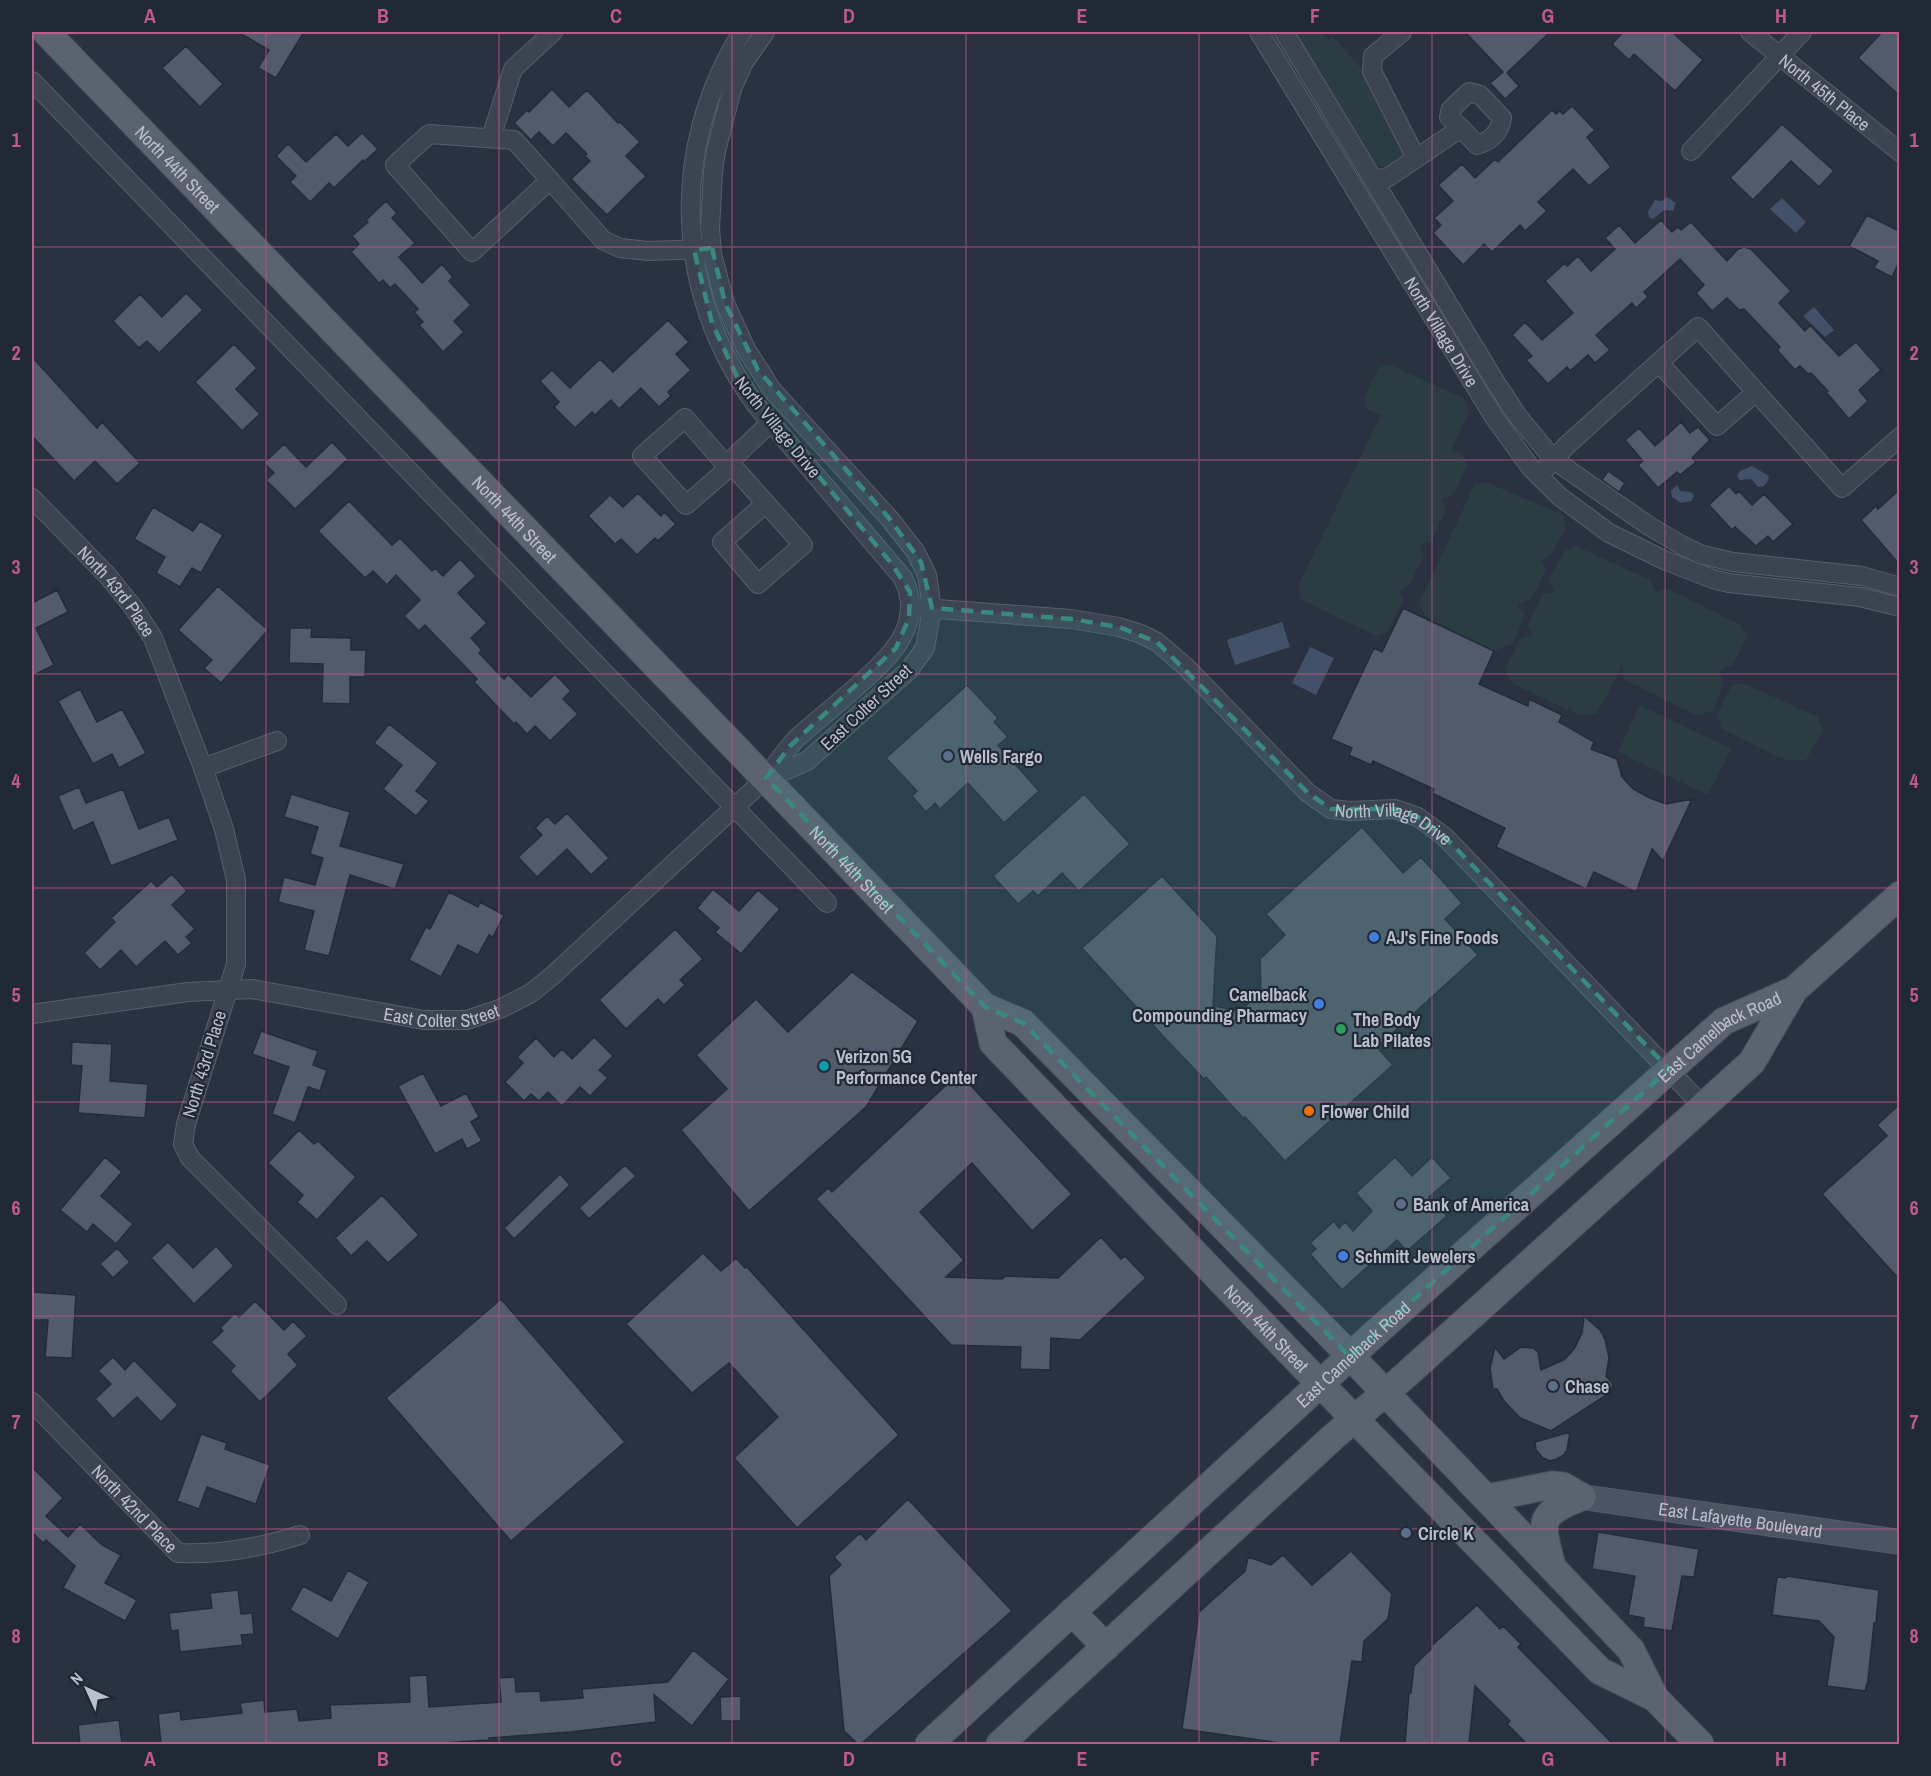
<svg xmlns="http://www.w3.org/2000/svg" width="1931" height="1776" font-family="'Archivo Narrow',sans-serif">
	<rect width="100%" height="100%" fill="#2a3141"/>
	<!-- green -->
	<path fill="#2b3d42" d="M1291,32H1322L1329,40L1333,37L1363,70L1403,152V159L1389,169L1380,167L1368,161Z
		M1389,364L1465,399L1469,411L1452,448L1463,455L1467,465L1454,494L1442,499L1446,510L1432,541L1420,545L1424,556L1409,586L1399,590L1403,601L1387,632L1376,636L1301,599L1298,586L1381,415L1367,409L1364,398L1378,368Z
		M1486,482L1563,515L1566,528L1551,555L1541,560L1546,570L1532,598L1517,605L1525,613L1514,643L1494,651L1425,616L1419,603L1475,484Z
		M1576,546L1650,580L1656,592L1667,588L1740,625L1747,636L1733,665L1719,670L1724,682L1713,711L1697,716L1623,679L1622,667L1597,713L1581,716L1513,684L1505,670L1520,639L1533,635L1528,625L1543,594L1554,592L1549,580L1566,549Z
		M1743,683L1818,717L1823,730L1806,760L1787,761L1722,729L1717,715L1731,686Z
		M1640,705L1731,749L1708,795L1618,752Z"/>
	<!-- water -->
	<path fill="#43506a" d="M1667,197L1676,203L1673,211L1664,210L1653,219L1649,217L1648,212L1655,200L1662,201Z
		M1782,198L1806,222L1796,233L1770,209Z
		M1814,307L1834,330L1825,337L1803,316Z
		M1752,466L1769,476L1768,481L1764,486L1758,487L1751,479L1740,480L1737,476L1740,471Z
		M1677,485L1680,491C1686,492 1691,490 1694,496L1691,501L1681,503L1672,497L1671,491Z
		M1282,622L1290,647L1235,665L1227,640Z
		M1310,647L1334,658L1316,695L1292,683Z"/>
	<!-- building -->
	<path fill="#535a6b" stroke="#242b38" stroke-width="1.5" d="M238,32H304L276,78L258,68L269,50Z
		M1465,32H1550L1507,73L1519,86L1505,99L1490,83L1503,72Z
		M1623,32H1672L1703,60L1675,91L1634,54L1629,60L1612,44Z
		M1882,32H1899V95L1858,58Z
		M186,46L223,84L200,107L162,68Z
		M552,89L569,107L587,90L618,123L620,122L640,142L626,156L646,176L607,215L571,179L590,161L585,156L587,154L566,133L553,146L539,132L531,140L514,123L527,110L529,112Z
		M1572,106L1595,130L1587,137L1611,167L1589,186L1573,169L1538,202L1547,211L1525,231L1520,225L1492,252L1484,244L1463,265L1433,233L1441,225L1434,218L1453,201L1438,185L1462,164L1475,178L1495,159L1498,162L1552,110L1556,114L1560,111L1563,114Z
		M1782,124L1834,171L1819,187L1791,161L1753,200L1730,178Z
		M362,133L378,149L364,162L363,160L334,188L329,183L310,202L290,182L296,176L276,156L288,144L306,162L336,134L348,146Z
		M386,201L397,213L392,218L415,243L399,257L422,283L442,264L453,277L449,281L471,305L454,321L464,332L443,352L419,325L423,322L414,312L418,309L395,284L390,288L383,280L379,283L351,252L359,244L352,236L368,222L366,220Z
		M1867,215L1899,231V262L1892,277L1874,268L1878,261L1849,246Z
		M1661,220L1672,232L1678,227L1681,230L1691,222L1727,261L1738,249L1744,247L1751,249L1791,291L1779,303L1805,331L1810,325L1839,356L1856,342L1881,370L1859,390L1868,401L1849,419L1826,392L1828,391L1811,373L1808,374L1800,366L1795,370L1777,350L1780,347L1744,309L1739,310L1727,298L1712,311L1696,293L1704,285L1680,259L1644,292L1648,297L1636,308L1632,303L1596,335L1610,350L1595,363L1588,355L1570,371L1567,367L1548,384L1526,360L1532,356L1512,335L1525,322L1542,340L1573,313L1545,281L1565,263L1567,266L1578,256L1591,271L1615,249L1605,238L1619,225L1635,243Z
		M186,293L203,310L159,353L147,341L139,348L113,321L140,294L162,317Z
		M668,320L689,342L676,354L691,370L668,392L671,396L659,407L641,388L619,409L611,400L595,415L592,412L575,428L554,407L559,402L540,381L552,370L570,388L600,359L613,372Z
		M234,344L257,368L236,389L260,414L242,431L195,382Z
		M32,357L97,428L102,422L140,463L117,484L95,461L74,481L32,436Z
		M1681,422L1690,433L1698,427L1710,440L1692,458L1696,462L1680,475L1677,472L1658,488L1638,465L1643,461L1625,440L1639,428L1655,446Z
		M332,442L348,459L295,509L266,480L274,473L264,463L284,444L306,467Z
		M1608,471L1625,483L1619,492L1602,480Z
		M1729,486L1736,494L1739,491L1752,505L1764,494L1793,524L1773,542L1768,536L1756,546L1735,527L1732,530L1709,505Z
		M1899,490V564L1861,520L1876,506L1878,509Z
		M638,493L661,516L664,512L676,524L658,541L655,538L637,555L621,539L615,544L588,516L610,495L623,507Z
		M349,501L392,545L400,538L432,571L435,568L443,576L460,559L476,576L458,593L487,623L471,638L482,650L479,653L504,679L508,674L531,697L555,674L571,691L563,699L578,714L550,741L535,726L527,734L516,722L514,724L474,682L477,679L425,625L419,631L404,616L420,600L396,575L387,585L373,571L365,578L318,531Z
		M153,507L193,531L200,521L223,535L201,573L192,568L180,587L156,573L165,557L134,539Z
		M218,586L268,630L221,683L204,668L212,660L178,630Z
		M57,590L68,612L36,628L54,665L32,676V603Z
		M1403,608L1494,651L1479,684L1528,706L1529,699L1562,715L1559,722L1594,742L1591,749L1617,759L1622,777L1633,789L1650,798L1666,804L1692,799L1663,861L1652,849L1636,892L1594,872L1586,889L1496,847L1505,828L1432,793L1434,789L1373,761L1371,765L1349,755L1352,748L1331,739L1374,648L1382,652Z
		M290,628H312L311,637L351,638V650H366L365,677H350V704L322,703L323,664L289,663Z
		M967,685L998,718L994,722L1008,737L998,745L1039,791L1004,823L968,783L940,809L935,803L926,812L912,796L917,791L886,758Z
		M80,689L97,722L122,709L146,753L119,768L112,754L93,764L58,701Z
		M389,724L438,763L416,791L429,801L416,816L383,789L402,765L374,743Z
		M79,787L86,803L123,789L139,829L169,817L178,840L111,866L93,822L73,831L58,796Z
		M291,794L350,812L340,846L404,864L395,889L350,875L329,956L304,950L314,911L278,902L284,877L315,885L323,858L310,854L318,827L284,817Z
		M1084,794L1130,844L1079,891L1062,873L1038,896L1033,891L1018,904L993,876Z
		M567,813L609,858L591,875L567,849L537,877L518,857L542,835L535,828L547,816L555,824Z
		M1362,827L1403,873L1421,857L1462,903L1445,919L1478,955L1377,1047L1393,1065L1285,1161L1245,1117L1244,1119L1206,1077L1204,1079L1162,1035L1082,948L1162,876L1217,936L1213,1006L1240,1011L1261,992L1260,959L1285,935L1266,914Z
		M172,874L187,891L172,905L195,929L186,937L192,943L178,955L165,941L136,967L121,950L100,970L84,953L115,922L111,918L151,881L157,887Z
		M713,889L739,911L758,890L780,909L741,954L715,932L719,928L697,908Z
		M449,892L478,907L480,902L504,915L493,937L489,935L478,955L458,945L441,977L409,960L426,927L430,929Z
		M675,929L703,959L680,980L685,985L664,1005L658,999L626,1029L599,1000Z
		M852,972L918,1021L866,1107L749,1211L681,1130L727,1089L696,1055L756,999L788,1032Z
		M261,1031L318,1051L313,1065L327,1070L320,1091L308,1087L295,1123L272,1114L289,1067L252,1054Z
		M594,1037L613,1056L599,1070L608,1078L590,1096L580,1087L562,1106L548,1092L539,1101L531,1094L524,1101L505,1082L523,1063L517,1057L536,1038L554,1057L562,1049L572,1059Z
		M72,1042L112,1044L110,1081L148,1084L145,1118L78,1113L82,1066L71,1065Z
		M423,1073L441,1106L466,1093L479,1117L471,1122L482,1141L467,1149L462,1139L435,1154L398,1086Z
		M959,1073L1072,1194L1032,1231L972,1163L920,1212L964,1260L946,1277L1002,1279L1006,1276L1058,1278L1101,1237L1121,1259L1125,1256L1146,1278L1080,1340L1051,1338L1050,1370L1020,1369L1021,1347L951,1345L816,1199L828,1188L832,1192Z
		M1899,1105V1279L1822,1194L1887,1136L1877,1125Z
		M299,1130L314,1144L318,1141L356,1177L317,1220L297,1202L303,1195L268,1163Z
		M105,1157L122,1172L101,1196L133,1224L116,1244L93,1224L87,1232L60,1210Z
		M1395,1157L1412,1176L1432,1157L1451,1178L1429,1197L1447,1216L1407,1251L1397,1240L1342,1290L1310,1254L1316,1249L1310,1243L1334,1221L1339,1228L1345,1222L1353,1231L1372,1211L1356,1193Z
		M625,1165L636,1176L589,1219L579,1208Z
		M560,1174L570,1185L514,1239L504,1228Z
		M382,1195L419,1235L388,1263L367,1241L351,1256L335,1238Z
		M168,1242L193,1268L216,1246L234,1266L194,1304L151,1258Z
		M117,1248L130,1262L113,1278L100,1264Z
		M703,1253L721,1271L736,1258L745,1268L747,1267L899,1435L797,1528L734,1458L778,1417L729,1363L692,1393L626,1324Z
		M32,1292L76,1295L72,1358L45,1357L48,1320H32Z
		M501,1299L625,1442L511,1541L386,1398Z
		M255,1301L284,1330L293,1321L307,1336L288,1354L298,1365L260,1402L230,1371L235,1366L211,1342L223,1331L220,1328L235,1313L239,1317Z
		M1584,1316L1600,1330L1605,1339L1609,1358L1606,1376L1613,1384L1611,1392L1551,1431L1520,1418L1504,1401L1497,1389H1493L1490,1368L1495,1347L1504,1359L1521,1347L1533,1348L1538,1352L1541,1370L1564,1360L1574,1349L1582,1333Z
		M113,1357L125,1370L134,1360L178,1405L161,1422L137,1397L113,1419L95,1399L111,1384L98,1371Z
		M1570,1432L1567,1450L1564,1455L1557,1459L1550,1461L1543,1458L1536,1450L1535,1442Z
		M201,1434L227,1443L225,1449L270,1465L256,1504L207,1487L199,1509L177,1501Z
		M32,1467L63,1498L46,1516L68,1537L80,1524L102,1545L121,1555L105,1583L137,1600L125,1621L63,1588L75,1566L46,1540L43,1543L32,1532Z
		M908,1499L1012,1611L861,1744H858L844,1731L829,1576L841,1565L834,1557L860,1533L866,1540Z
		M1598,1532L1699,1549L1694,1577L1682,1576L1672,1631L1643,1627L1644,1618L1628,1615L1635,1576L1592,1569Z
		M1351,1551L1392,1594L1388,1619L1364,1641L1362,1662L1352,1661L1340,1744H1287L1182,1729L1199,1612L1245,1571L1248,1557L1271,1565L1283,1555L1312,1585Z
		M348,1570L369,1582L338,1639L290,1610L303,1586L331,1601Z
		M1787,1576L1879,1590L1876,1623H1874L1868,1680L1865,1691L1827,1686L1834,1637L1819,1621L1772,1615L1777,1577L1786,1578Z
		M238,1590L241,1614L252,1613L254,1634L241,1635L243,1645L180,1652L178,1630L171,1631L169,1613L212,1608L210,1593Z
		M1477,1605L1500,1629L1503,1626L1521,1644L1518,1647L1613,1744H1527L1507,1724L1510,1721L1475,1686L1469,1744H1405L1409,1693H1411L1414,1666L1432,1648L1430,1647Z
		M693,1650L729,1679L692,1726L654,1695L656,1722L570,1732L489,1738V1740L424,1744H161L158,1714L180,1711L181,1720L242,1713L240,1703L264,1700L265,1712L297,1709L299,1721L331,1718L330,1705L410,1702L409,1676L427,1675L429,1707L501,1702L499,1678L515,1677L516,1692L540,1691L541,1701L583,1698L582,1689L668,1682Z
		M741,1696V1721H721L720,1697Z
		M119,1720L122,1744H80L78,1725Z"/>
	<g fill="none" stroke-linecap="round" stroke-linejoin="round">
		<!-- street casing -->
		<g stroke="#585f6b" stroke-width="20">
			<g id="street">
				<path d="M765,32L743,64L732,89L716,151L713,172L710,228L712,254L725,303L746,349L772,390L889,518L915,551L927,575L932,608L925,648L909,670L807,761L768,778"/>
				<path id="s1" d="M1259,32L1494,417L1530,467L1559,496L1609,533L1664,560L1713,579L1729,583L1860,597L1900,607"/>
				<path d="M1284,32L1496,383L1517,415L1554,460L1649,526L1683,546L1703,555L1733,562L1862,576L1900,587"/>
				<path d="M1402,32L1373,56L1372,71L1416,158"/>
				<path id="s2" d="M1750,32L1900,152"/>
				<path d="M32,81L827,903"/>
				<path d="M429,134L514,140L550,180L472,252L395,165Z"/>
				<path d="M491,138L513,69L553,32"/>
				<path d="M1691,151L1802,32"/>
				<path d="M1374,179L1387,178L1461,128L1449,117L1451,109L1469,92L1480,95L1502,118C1500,132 1491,141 1477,145L1461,128"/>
				<path d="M550,180L603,240L620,248L648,251L705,249"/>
				<path d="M1659,363L1717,426L1756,392"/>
				<path d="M1546,468L1566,446L1698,327L1842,488L1900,437"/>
				<path id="s3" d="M32,498L107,575L133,607L153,638L203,768L224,829L236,880V964L186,1124L183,1144L190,1158L337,1305"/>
				<path d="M766,503L722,542L758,584L803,545L738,472L726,465L685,418L642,456L686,505L724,472C730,457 759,436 771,421"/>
				<path id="s4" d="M911,607L1071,619L1119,627L1141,634L1157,642L1186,667L1308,793L1331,809L1350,811L1395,809L1418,817L1445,837L1703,1106"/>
				<path d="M203,768L277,741"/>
				<path id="s5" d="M32,1014L188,992L252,989L424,1020H467L502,1008L531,993L551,977L766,778C776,765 785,750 797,738C815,722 835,706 853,690C886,660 927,627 903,578L756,405C674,293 669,149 742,32"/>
				<path id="s6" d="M32,1402L178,1553C218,1555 262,1547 300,1535"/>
			</g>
		</g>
		<!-- secondary casing -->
		<g stroke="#585f6b" stroke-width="26">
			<g id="secondary">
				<path id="s7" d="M1582,1497L1900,1542"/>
			</g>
		</g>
		<!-- primary casing -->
		<g stroke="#474d5a" stroke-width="29">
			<g id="primary">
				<path id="s8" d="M46,32L985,1007L1023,1023L1333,1338L1631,1650L1655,1698L1700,1744"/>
				<path id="s9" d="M985,1007L993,1043L1302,1365L1600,1671L1655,1698"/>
				<path d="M1487,1498L1552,1485L1563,1486L1582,1497"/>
				<path d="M1552,1567C1541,1522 1535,1515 1582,1497"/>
				<path d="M1072,1612L1106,1647"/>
				<path id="s10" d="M929,1744L1370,1338L1724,1021L1794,990"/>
				<path d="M1000,1744L1332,1438L1406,1375L1752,1062L1794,990L1900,895"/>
			</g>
		</g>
		<!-- street -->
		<use href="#street" stroke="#3d4451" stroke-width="18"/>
		<!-- secondary -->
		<use href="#secondary" stroke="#4c5363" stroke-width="24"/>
		<!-- primary -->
		<use href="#primary" stroke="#5c6370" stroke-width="27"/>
	</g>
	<!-- marked area -->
	<path fill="#3a8885" fill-opacity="0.2" stroke="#3a8885" stroke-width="4.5" stroke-dasharray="12 8" stroke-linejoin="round" d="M712,248L725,303L758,370L889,518L921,562L932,608L1071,619L1119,627L1157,642L1308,793L1331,809H1395L1418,817L1445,837L1669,1069L1350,1357L1023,1023L985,1007L766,778L790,746L896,648L909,618L910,592L892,564L739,381L712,323L694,250Z"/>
	<!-- grid -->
	<path fill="none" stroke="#bf5b88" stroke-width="1.5" stroke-opacity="0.55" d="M266,32V1744M499,32V1744M732,32V1744M966,32V1744M1199,32V1744M1432,32V1744M1665,32V1744M32,247H1900M32,460H1900M32,674H1900M32,888H1900M32,1102H1900M32,1316H1900M32,1529H1900"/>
	<!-- markers -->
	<g fill="#5c6f8a" stroke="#222936" stroke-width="2">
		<circle cx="948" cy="756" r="6"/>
		<circle cx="1401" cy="1204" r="6"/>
		<circle cx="1553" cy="1386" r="6"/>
		<circle cx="1406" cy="1533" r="6"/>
	</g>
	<g fill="#3f7fe0" stroke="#222936" stroke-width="2">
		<circle cx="1374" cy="937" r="6"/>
		<circle cx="1319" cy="1004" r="6"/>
		<circle cx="1343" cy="1256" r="6"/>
	</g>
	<circle fill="#2e9e5b" stroke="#222936" stroke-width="2" cx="1341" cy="1029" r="6"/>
	<circle fill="#0f9aa8" stroke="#222936" stroke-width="2" cx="824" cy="1066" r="6"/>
	<circle fill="#e8710a" stroke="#222936" stroke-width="2" cx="1309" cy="1111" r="6"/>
	<g text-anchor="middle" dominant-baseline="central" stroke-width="4.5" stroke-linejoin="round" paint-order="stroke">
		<!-- street labels -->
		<g font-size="18" fill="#babfcb" stroke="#222936">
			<text stroke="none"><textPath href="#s2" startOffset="96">North 45th Place</textPath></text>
			<text stroke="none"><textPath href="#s8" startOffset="190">North 44th Street</textPath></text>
			<text stroke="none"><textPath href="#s1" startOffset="351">North Village Drive</textPath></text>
			<text transform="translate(778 427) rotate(51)">North Village Drive</text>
			<text stroke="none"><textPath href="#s8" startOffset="676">North 44th Street</textPath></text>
			<text stroke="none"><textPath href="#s3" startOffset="126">North 43rd Place</textPath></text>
			<text transform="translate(866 707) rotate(-43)">East Colter Street</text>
			<text stroke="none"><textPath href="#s4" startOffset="558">North Village Drive</textPath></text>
			<text stroke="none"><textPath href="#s8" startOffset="1162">North 44th Street</textPath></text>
			<text stroke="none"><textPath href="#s5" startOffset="414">East Colter Street</textPath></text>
			<text stroke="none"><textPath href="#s10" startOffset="1062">East Camelback Road</textPath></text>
			<text transform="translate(204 1064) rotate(-73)">North 43rd Place</text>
			<text stroke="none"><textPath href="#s9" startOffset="432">North 44th Street</textPath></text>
			<text stroke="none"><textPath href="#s10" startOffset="576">East Camelback Road</textPath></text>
			<text stroke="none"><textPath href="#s6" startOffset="148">North 42nd Place</textPath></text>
			<text stroke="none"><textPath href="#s7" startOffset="160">East Lafayette Boulevard</textPath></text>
		</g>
		<!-- poi labels -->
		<g font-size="18" font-weight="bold" fill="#babfcb" stroke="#222936" text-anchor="start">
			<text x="960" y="756">Wells Fargo</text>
			<text x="1386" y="937">AJ's Fine Foods</text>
			<text x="1307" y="994" text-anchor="end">Camelback<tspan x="1307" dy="21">Compounding Pharmacy</tspan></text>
			<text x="1353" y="1019">The Body<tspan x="1353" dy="21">Lab Pilates</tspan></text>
			<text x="836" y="1056">Verizon 5G<tspan x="836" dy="21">Performance Center</tspan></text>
			<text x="1321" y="1111">Flower Child</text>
			<text x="1413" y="1204">Bank of America</text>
			<text x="1355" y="1256">Schmitt Jewelers</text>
			<text x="1565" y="1386">Chase</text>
			<text x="1418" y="1533">Circle K</text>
		</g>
	</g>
	<!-- border -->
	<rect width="1931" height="1776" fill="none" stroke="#222936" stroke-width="66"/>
	<!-- north arrow -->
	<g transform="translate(87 1689) rotate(315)" stroke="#222936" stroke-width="4.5" paint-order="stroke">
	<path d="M0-4.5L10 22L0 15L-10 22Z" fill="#babfcb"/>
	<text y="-9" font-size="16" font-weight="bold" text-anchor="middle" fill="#babfcb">N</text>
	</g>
	<rect x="33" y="33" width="1865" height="1710" fill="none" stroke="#bf5b88" stroke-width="2"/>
	<g font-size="20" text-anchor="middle" font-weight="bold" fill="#bf5b88">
		<text x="150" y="23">A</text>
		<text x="383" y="23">B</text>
		<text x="616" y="23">C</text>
		<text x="849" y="23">D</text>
		<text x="1082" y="23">E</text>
		<text x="1315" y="23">F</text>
		<text x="1548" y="23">G</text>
		<text x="1781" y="23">H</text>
		<text x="16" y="147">1</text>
		<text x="1914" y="147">1</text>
		<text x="16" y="360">2</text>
		<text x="1914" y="360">2</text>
		<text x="16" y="574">3</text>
		<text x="1914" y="574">3</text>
		<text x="16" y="788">4</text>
		<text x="1914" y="788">4</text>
		<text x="16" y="1002">5</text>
		<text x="1914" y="1002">5</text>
		<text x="16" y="1215">6</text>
		<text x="1914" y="1215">6</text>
		<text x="16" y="1429">7</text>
		<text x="1914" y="1429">7</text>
		<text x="16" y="1643">8</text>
		<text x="1914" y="1643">8</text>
		<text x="150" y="1766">A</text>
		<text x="383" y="1766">B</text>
		<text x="616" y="1766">C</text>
		<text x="849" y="1766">D</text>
		<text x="1082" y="1766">E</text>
		<text x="1315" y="1766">F</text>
		<text x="1548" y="1766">G</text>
		<text x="1781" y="1766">H</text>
	</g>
</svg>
